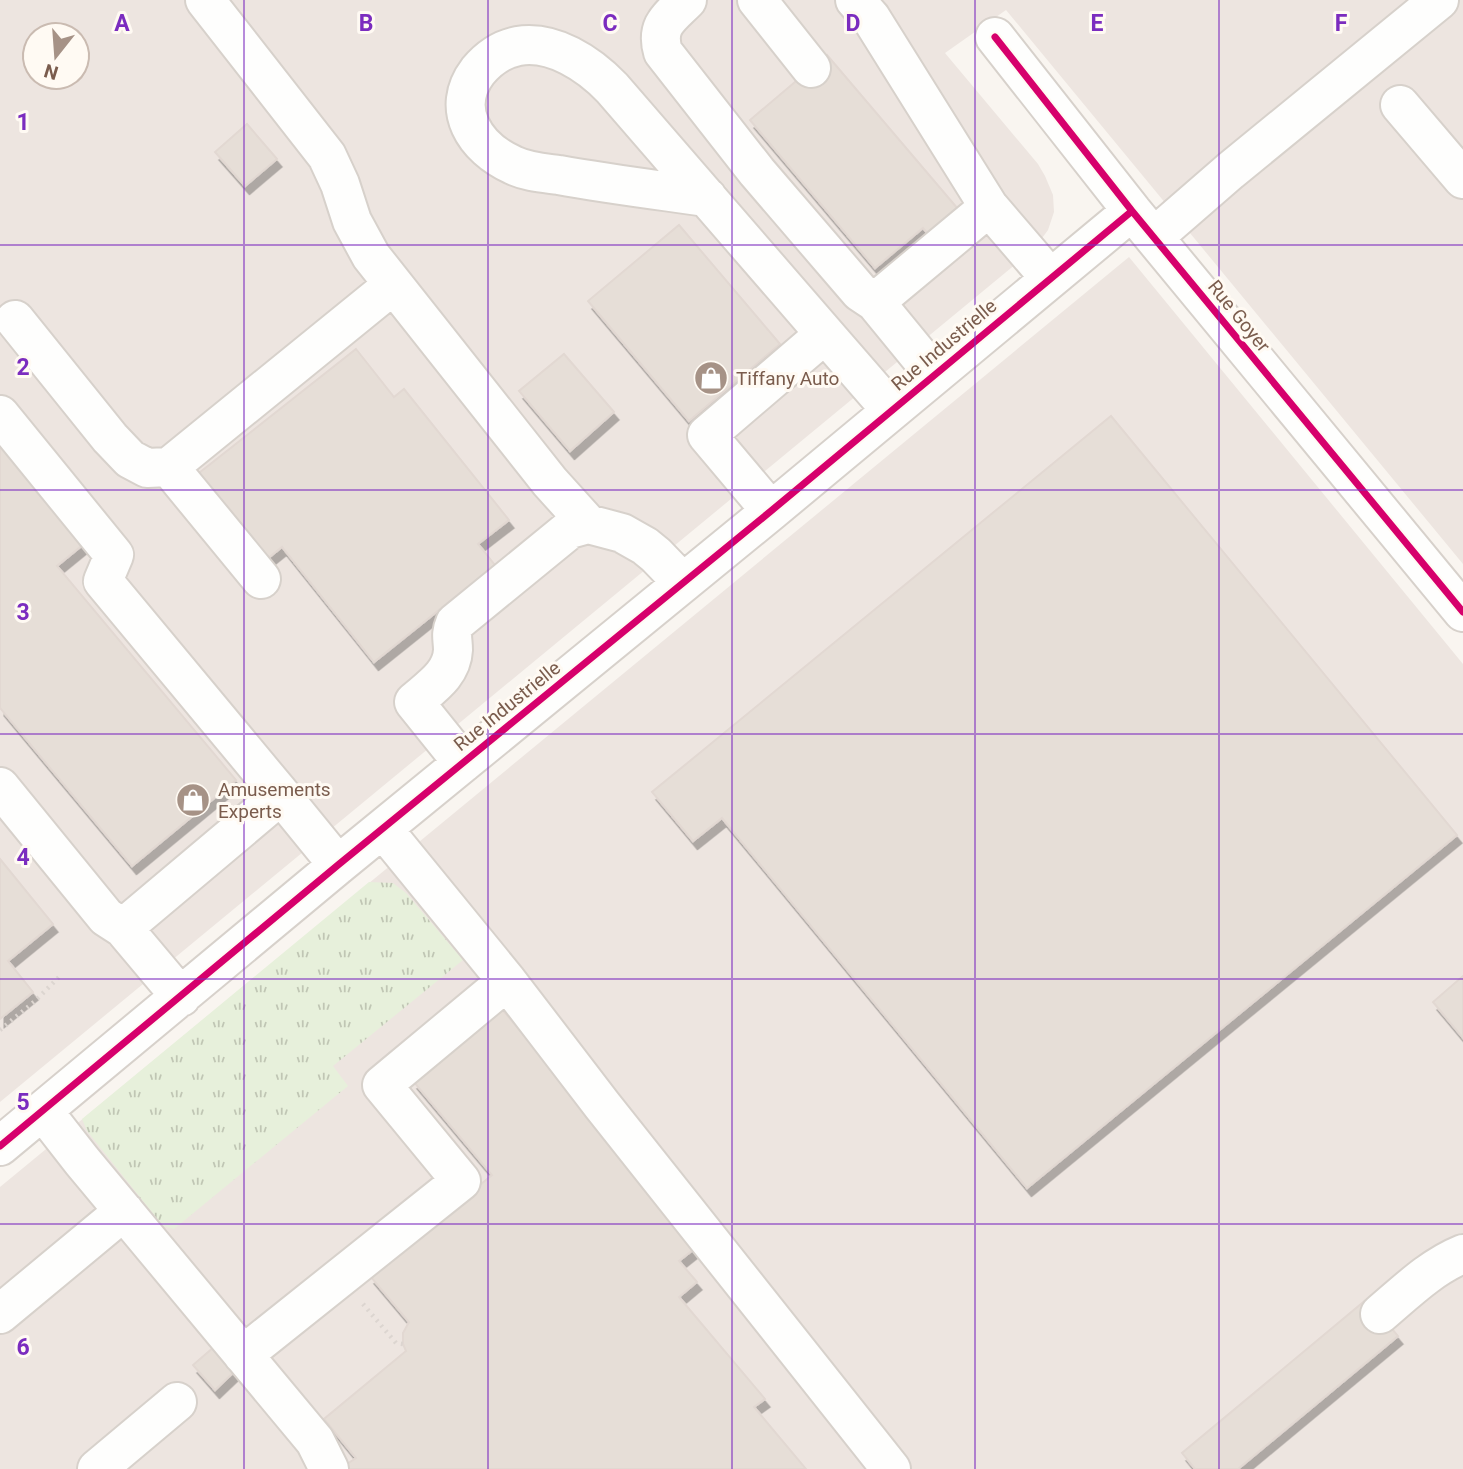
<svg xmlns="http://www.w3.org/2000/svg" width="1463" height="1469" font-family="Roboto,sans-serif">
	<defs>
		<pattern id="grass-tufts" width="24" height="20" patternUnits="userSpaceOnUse" patternTransform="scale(1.75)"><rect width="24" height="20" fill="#e7f0db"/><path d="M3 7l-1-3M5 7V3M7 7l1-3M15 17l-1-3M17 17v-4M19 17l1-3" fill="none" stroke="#c0c6b4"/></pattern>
		<filter id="shadow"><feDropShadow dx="4.5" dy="8" stdDeviation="0" flood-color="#0004"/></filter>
	</defs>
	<rect width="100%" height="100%" fill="#f9f5f0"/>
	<!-- industrial -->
	<path fill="#ede5e0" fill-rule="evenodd" d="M0,0H1463V564L1006,10L945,53L1038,164L1045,176L1053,195L1054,212L1048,230L1034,249L0,1102ZM35,35H77V77H35Z
		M1129,257L1463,664V1469H0V1187Z"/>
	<!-- grass -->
	<path fill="url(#grass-tufts)" d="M369,882L393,883L406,893L463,960L333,1066L348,1086L174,1229L163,1226L87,1131L82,1119Z"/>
	<!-- building -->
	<path fill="#e6ded7" stroke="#e2d8d2" stroke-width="2" filter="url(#shadow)" d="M827,55L958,209L928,234L923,228L875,268L750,120Z
		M247,124L277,159L245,186L215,152Z
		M679,225L780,344L689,421L588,301Z
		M356,349L394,397L404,389L509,520L478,544L495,565L374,662L282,547L262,563L194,477Z
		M564,354L614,412L570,451L519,391Z
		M1111,416L1457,835L1027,1188L722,818L693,841L652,792Z
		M0,441L85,543L57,566L236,780L132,866L0,708Z
		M0,859L53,924L8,961L33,992L0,1019Z
		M1463,976V1038L1433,1002Z
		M501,1008L699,1245L679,1261L697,1282L679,1297L765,1399L754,1407L806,1469H346L344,1466L356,1458L324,1419L406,1351L403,1344V1333L409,1322L370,1276L492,1175L413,1081Z
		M1367,1299L1398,1336L1238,1469H1195L1182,1453Z
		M214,1347L235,1371L215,1390L193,1365Z"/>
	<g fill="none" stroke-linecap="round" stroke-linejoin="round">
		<!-- minor casing -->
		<g stroke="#d7d1cb" stroke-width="42">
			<path id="minor" d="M205,0L327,156L340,184L352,221L371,256L550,482L588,524
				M687,0C670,17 655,25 663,52L757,172L860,292L875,302
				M757,0L811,68
				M855,0L871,18L989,207
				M995,37L1132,211L1463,612
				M1400,105L1463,179
				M707,197C658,190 608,184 559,175C544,173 527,172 513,165C475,148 449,109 478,71C488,59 502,49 518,46C553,40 589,64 612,88L825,334
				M1154,237L1230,171L1439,0
				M15,320L110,438L130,459L147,468L169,467
				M934,374L875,302L989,207L1050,278
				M0,415L114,555L103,581L281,795
				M771,511L707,435L825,334L891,410
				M261,579L169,467L393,285
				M463,763L414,702C431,687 452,674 453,650C453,639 450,635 455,623L570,529L588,524L622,533L645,546L656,555L683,583
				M0,787L106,917L123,928
				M383,829L507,981L602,1105L891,1469
				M181,997L123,928L281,795L338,865
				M43,1111L82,1161L315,1441L329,1469
				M0,1146L338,865L771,511L1132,211
				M0,1314L124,1211
				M1380,1314C1406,1292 1431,1267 1463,1254
				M243,1355L461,1181L382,1085L507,981
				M97,1469L177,1402"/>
		</g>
		<!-- path -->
		<path stroke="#dcd5d0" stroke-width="4.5" stroke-dasharray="2 5" stroke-linecap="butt" d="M0,1030L35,1001L59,977
			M363,1304L396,1343L403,1344"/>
		<!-- minor -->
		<use href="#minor" stroke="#fefefd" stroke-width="38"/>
		<!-- cycleway casing -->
		<g stroke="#fffaf3" stroke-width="11">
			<path id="cycleway" d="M995,37L1132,211L1463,612
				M0,1146L338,865L771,511L1132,211"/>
		</g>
		<!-- cycleway -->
		<use href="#cycleway" stroke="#d6006c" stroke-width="7"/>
	</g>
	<!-- grid -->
	<path fill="none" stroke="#7b2cbf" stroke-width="2" stroke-opacity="0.55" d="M244,0V1469M488,0V1469M732,0V1469M975,0V1469M1219,0V1469M0,245H1463M0,490H1463M0,734H1463M0,979H1463M0,1224H1463"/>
	<!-- icons -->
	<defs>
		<g id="shop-disc" transform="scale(1.75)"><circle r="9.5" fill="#a69286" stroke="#fffaf3"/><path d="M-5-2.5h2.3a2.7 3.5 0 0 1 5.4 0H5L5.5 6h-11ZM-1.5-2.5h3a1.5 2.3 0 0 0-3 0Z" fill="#fff"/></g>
	</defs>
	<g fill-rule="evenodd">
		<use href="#shop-disc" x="711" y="378"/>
		<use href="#shop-disc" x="193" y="800"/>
	</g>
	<g text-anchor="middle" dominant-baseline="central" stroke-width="6" stroke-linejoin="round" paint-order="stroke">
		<!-- street labels -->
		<g font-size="19" fill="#7a5c4d" stroke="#fffaf3">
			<text transform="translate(1239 316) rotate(51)">Rue Goyer</text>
			<text transform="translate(944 345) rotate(-40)">Rue Industrielle</text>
			<text transform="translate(507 706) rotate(-39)">Rue Industrielle</text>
		</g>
		<!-- poi labels -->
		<g font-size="19" fill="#7a5c4d" stroke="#fffaf3" text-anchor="start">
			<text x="736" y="378">Tiffany Auto</text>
			<text x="218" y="789">Amusements<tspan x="218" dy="22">Experts</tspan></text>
		</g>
	</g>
	<g font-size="23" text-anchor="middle" font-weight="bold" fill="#7b2cbf" stroke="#fffaf3" stroke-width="6" stroke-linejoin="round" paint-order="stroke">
		<text x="122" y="31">A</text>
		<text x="366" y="31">B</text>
		<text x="610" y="31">C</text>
		<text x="853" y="31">D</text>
		<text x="1097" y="31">E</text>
		<text x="1341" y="31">F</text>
		<text x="23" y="130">1</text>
		<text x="23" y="375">2</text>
		<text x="23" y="620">3</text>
		<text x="23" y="865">4</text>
		<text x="23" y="1110">5</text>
		<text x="23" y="1355">6</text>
	</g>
	<!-- north arrow -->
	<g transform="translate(56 56) rotate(197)"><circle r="33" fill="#fffaf3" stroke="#cabbb1" stroke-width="2"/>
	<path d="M0-5L12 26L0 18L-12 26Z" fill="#a69286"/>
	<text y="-10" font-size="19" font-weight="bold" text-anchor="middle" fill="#7a5c4d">N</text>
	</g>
</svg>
